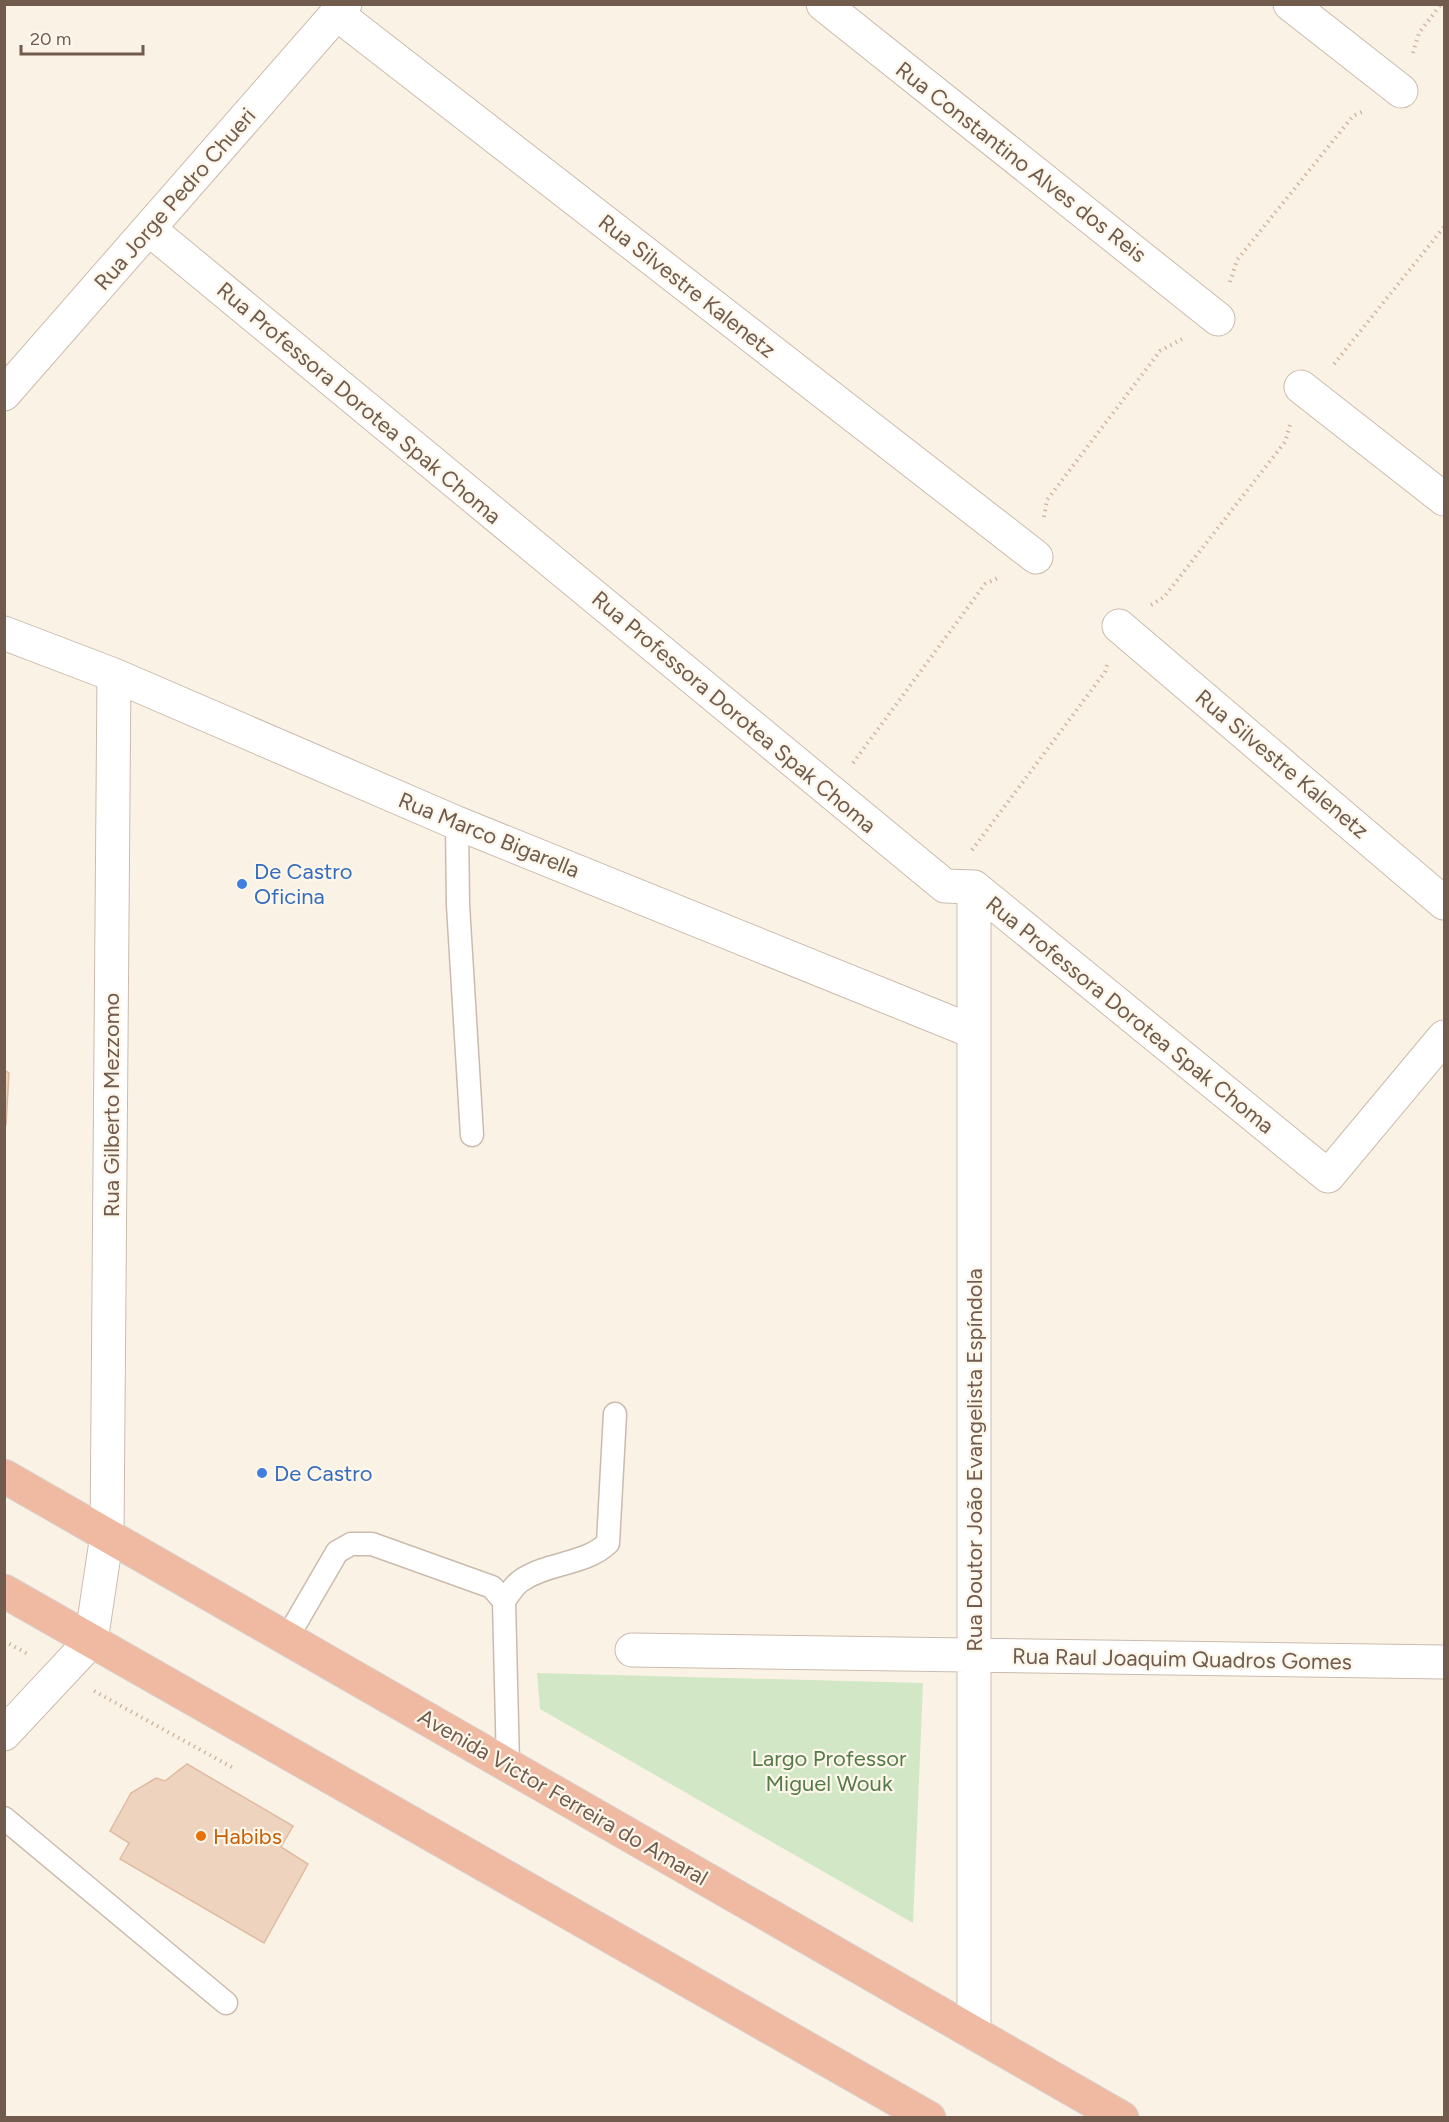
<svg xmlns="http://www.w3.org/2000/svg" width="1449" height="2122" font-family="Figtree,sans-serif">
	<rect width="100%" height="100%" fill="#faf3e5"/>
	<!-- green -->
	<path fill="#d1e7c5" d="M537,1673L923,1683L913,1923L540,1709Z"/>
	<!-- building -->
	<path fill="#eed4bf" stroke="#dfbba1" stroke-width="1.5" d="M4,1070L9,1073L6,1125H4Z
		M187,1764L293,1826L281,1847L308,1864L264,1943L120,1859L129,1843L110,1831L131,1793L156,1778L165,1781Z"/>
	<g fill="none" stroke-linecap="round" stroke-linejoin="round">
		<!-- lane casing -->
		<g stroke="#cbbbad" stroke-width="25">
			<path id="lane" d="M457,823L458,905L472,1135
				M504,1601C509,1594 515,1584 522,1580C549,1562 585,1565 608,1543L615,1414
				M287,1638L337,1552L351,1544H372L492,1587L504,1601L508,1765
				M4,1818L226,2003"/>
		</g>
		<!-- street casing -->
		<g stroke="#cbbbad" stroke-width="35">
			<path id="street" d="M823,4L1218,319
				M1290,4L1401,91
				M337,14L1036,557
				M149,229L945,886L974,887L1328,1176L1444,1037
				M1301,387L1444,499
				M4,394L345,4
				M1119,626L1444,903
				M4,633L114,675L457,823L974,1032
				M632,1650L1444,1662
				M4,1734L91,1641L107,1535L114,675
				M974,2033V887"/>
		</g>
		<!-- highway casing -->
		<g stroke="#dad4d1" stroke-width="35">
			<path id="highway" d="M4,1476L1122,2118
				M4,1591L929,2118"/>
		</g>
		<!-- path -->
		<path stroke="#d2b7a3" stroke-width="4" stroke-dasharray="1.5 4.5" stroke-linecap="butt" d="M1413,53L1419,33L1441,4
			M1230,282L1237,260L1353,116L1364,111
			M1334,364L1444,227
			M1044,517L1047,500L1160,351L1182,339
			M1151,605L1164,597L1285,442L1290,425
			M853,763L985,584L1000,577
			M972,850L1105,672L1107,665
			M4,1641L28,1654
			M94,1691L235,1769"/>
		<!-- lane -->
		<use href="#lane" stroke="#fff" stroke-width="22"/>
		<!-- street -->
		<use href="#street" stroke="#fff" stroke-width="33"/>
		<!-- highway -->
		<use href="#highway" stroke="#f0b9a1" stroke-width="33"/>
	</g>
	<!-- markers -->
	<g fill="#3f7fe0" stroke="#fdf7eb" stroke-width="2">
		<circle cx="242" cy="884" r="6"/>
		<circle cx="262" cy="1473" r="6"/>
	</g>
	<circle fill="#e8710a" stroke="#fdf7eb" stroke-width="2" cx="201" cy="1836" r="6"/>
	<g text-anchor="middle" dominant-baseline="central" stroke-width="4.5" stroke-linejoin="round" paint-order="stroke">
		<!-- street labels -->
		<g font-size="22" fill="#715b4d" stroke="#fdf7eb">
			<text transform="translate(1021 162) rotate(38)">Rua Constantino Alves dos Reis</text>
			<text transform="translate(175 199) rotate(-49)">Rua Jorge Pedro Chueri</text>
			<text transform="translate(687 286) rotate(38)">Rua Silvestre Kalenetz</text>
			<text transform="translate(359 403) rotate(40)">Rua Professora Dorotea Spak Choma</text>
			<text transform="translate(734 712) rotate(40)">Rua Professora Dorotea Spak Choma</text>
			<text transform="translate(1282 764) rotate(40)">Rua Silvestre Kalenetz</text>
			<text transform="translate(489 835) rotate(22)">Rua Marco Bigarella</text>
			<text transform="translate(1130 1015) rotate(39)">Rua Professora Dorotea Spak Choma</text>
			<text transform="translate(111 1105) rotate(-90)">Rua Gilberto Mezzomo</text>
			<text transform="translate(974 1460) rotate(-90)">Rua Doutor João Evangelista Espíndola</text>
			<text transform="translate(1182 1659) rotate(1)">Rua Raul Joaquim Quadros Gomes</text>
			<text transform="translate(563 1797) rotate(30)">Avenida Victor Ferreira do Amaral</text>
		</g>
		<!-- shop labels -->
		<g font-size="22" fill="#366cbe" stroke="#fdf7eb" text-anchor="start">
			<text x="254" y="871">De Castro<tspan x="254" dy="25">Oficina</tspan></text>
			<text x="274" y="1473">De Castro</text>
		</g>
		<!-- park labels -->
		<g font-size="22" fill="#557b48" stroke="#fdf7eb">
			<text x="829" y="1758">Largo Professor<tspan x="829" dy="25">Miguel Wouk</tspan></text>
		</g>
		<!-- food labels -->
		<g font-size="22" fill="#c56008" stroke="#fdf7eb" text-anchor="start">
			<text x="213" y="1836">Habibs</text>
		</g>
	</g>
	<!-- border -->
	<rect width="1449" height="2122" fill="none" stroke="#715b4d" stroke-width="12"/>
	<!-- scale -->
	<path d="M21 45v9h122v-9" fill="none" stroke="#715b4d" stroke-width="3"/>
	<text x="30" y="45" font-size="18" fill="#715b4d" stroke="#fdf7eb" stroke-width="4.5" paint-order="stroke">20 m</text>
</svg>
